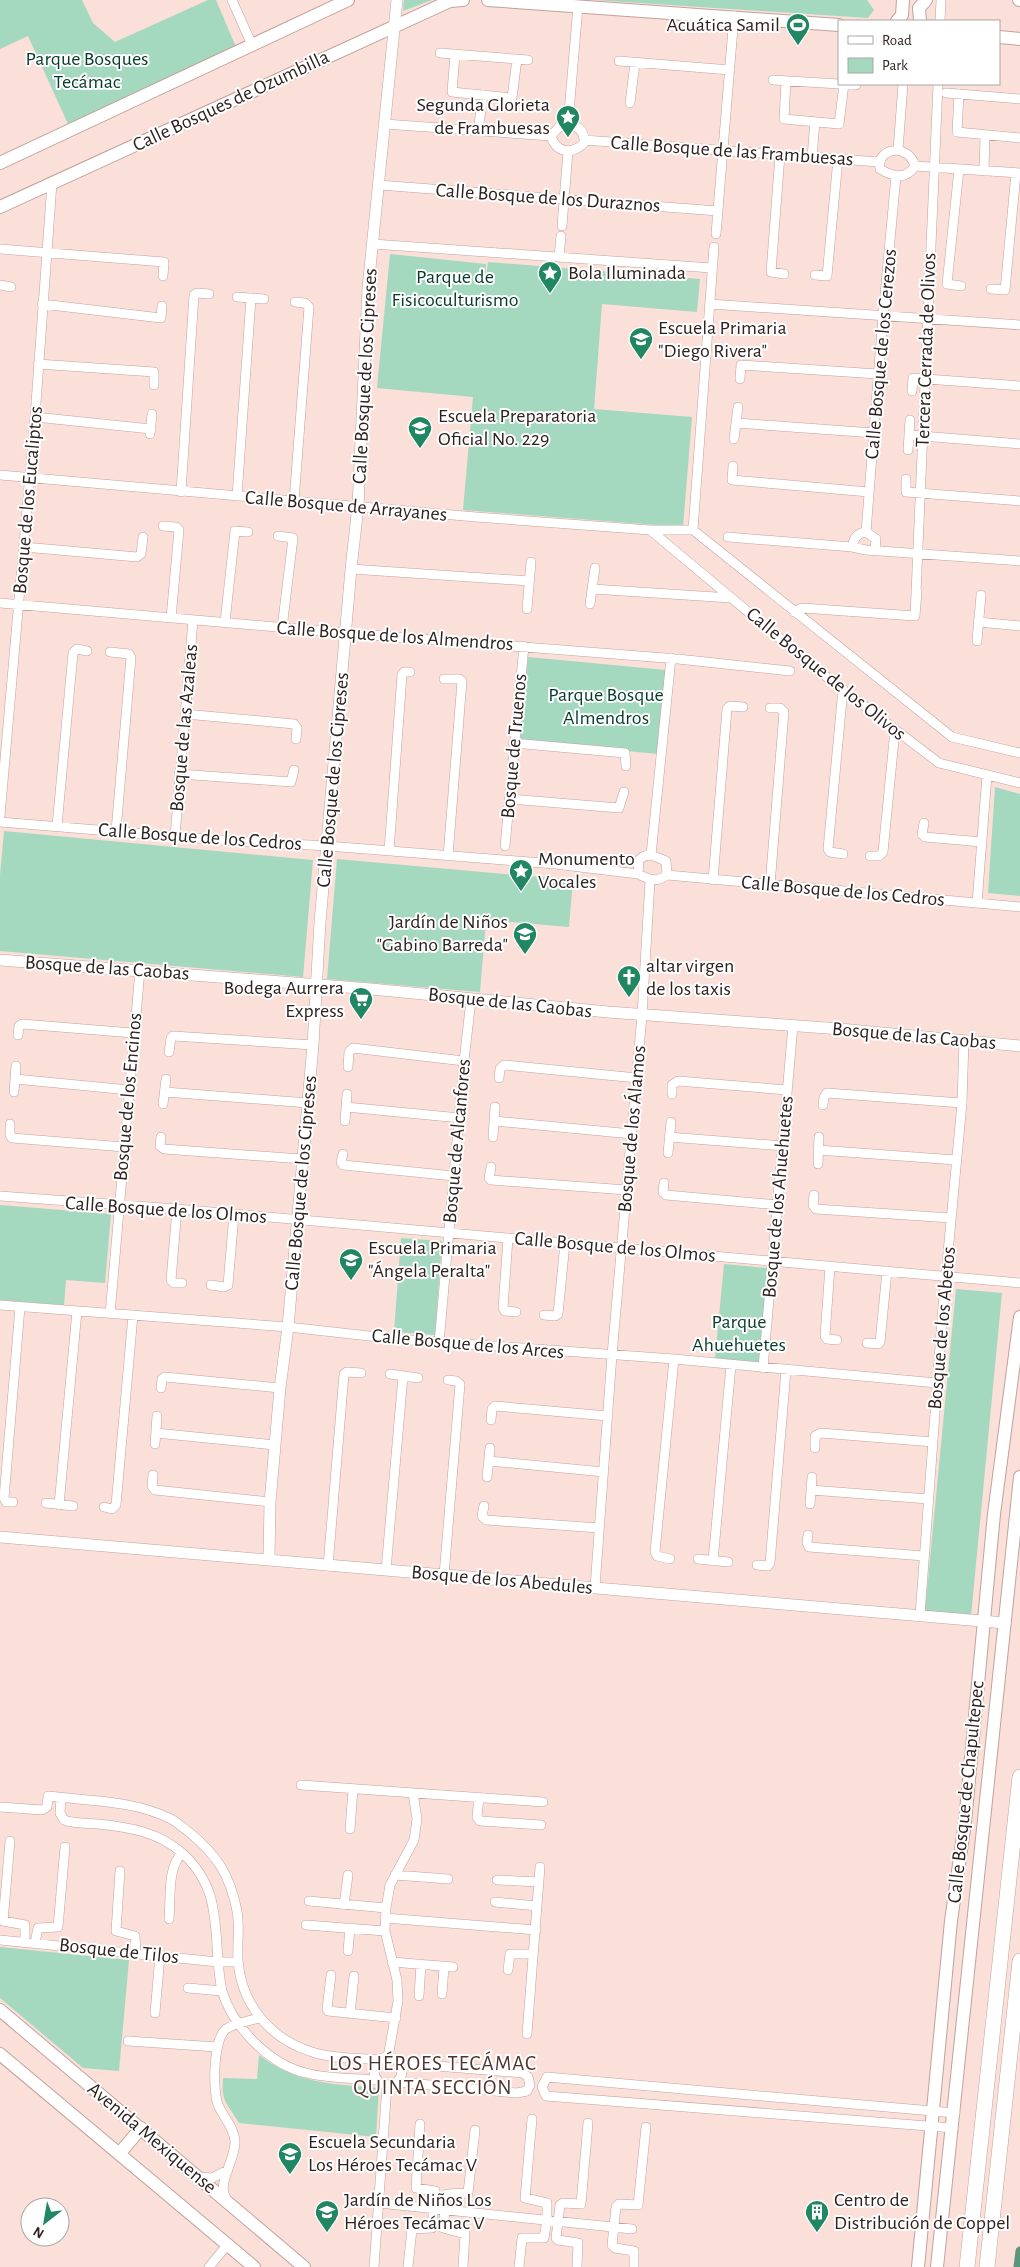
<svg xmlns="http://www.w3.org/2000/svg" width="1020" height="2267" font-family="'Alegreya Sans',sans-serif">
	<rect width="100%" height="100%" fill="#fbdfd9"/>
	<!-- green -->
	<path fill="#a4d8bf" d="M0,0H82L93,23L115,42L208,0H216L236,47L68,124L28,36L0,49Z
		M404,0H432L403,11Z
		M595,0H867L874,10L868,18Z
		M390,254L486,264L485,285L488,262L700,279L697,312L602,304L594,409L692,417L683,527L463,510L473,397L377,388Z
		M528,657L666,670L658,754L520,741Z
		M995,787L1020,794V896L988,893Z
		M4,831L313,860L303,977L0,951V875Z
		M337,859L573,880L569,927L486,920L480,992L327,979Z
		M0,1205L111,1214L105,1283L66,1280L64,1305L0,1300Z
		M401,1238L442,1241L435,1335L394,1332Z
		M724,1264L767,1268L759,1363L715,1358Z
		M956,1289L1002,1293L971,1616L925,1611Z
		M0,1947L129,1960L119,2071L83,2068L0,1998Z
		M259,2055C297,2084 333,2084 379,2088L376,2137L239,2123C227,2103 221,2102 223,2078L257,2079Z"/>
	<g fill="none" stroke-linecap="round" stroke-linejoin="round">
		<!-- canal -->
		<path stroke="#5a967b" stroke-width="9" d="M1018,2267L1020,2251"/>
		<!-- minor casing -->
		<g stroke="#c2a29b" stroke-width="10">
			<path id="minor" d="M232,0L252,45
				M940,21L941,0
				M440,53L528,60
				M455,54L452,92L512,98L517,59
				M619,61L730,70
				M773,80L856,85
				M786,81L784,119L839,124L844,84
				M946,93L1020,99
				M959,94L957,132L1020,138
				M630,103L635,63
				M385,124L551,136
				M568,124L578,6
				M568,124C579,126 585,132 584,143C572,155 556,153 551,136L560,126Z
				M478,131L483,95
				M584,140L879,162
				M898,150C907,153 912,156 915,166C906,180 893,177 880,169C878,156 886,151 898,150Z
				M898,150L903,84
				M780,155L771,272L784,274
				M812,157L815,122
				M915,166L1020,173
				M959,169L947,284L961,286
				M984,171L985,135
				M379,185L718,211
				M562,226L568,151
				M716,234L734,16
				M373,244L712,268
				M0,249L164,262L163,276
				M559,257L561,236
				M815,275L827,276L838,159
				M0,285L11,287
				M991,289L1005,290L1016,173
				M237,297L264,299
				M42,304L161,318L162,306
				M710,304L1020,325
				M38,364L154,372V385
				M740,379L741,365L878,374
				M912,391L913,378L1020,386
				M35,417L151,429
				M736,423L874,433
				M150,434L152,414
				M909,435L1020,444
				M734,439L738,407
				M908,450L910,420
				M733,466L732,480L869,492
				M0,475L476,517L650,530H693
				M906,479V492L1020,501
				M181,492L194,295L197,293L209,294
				M237,496L251,298
				M294,501L309,307L305,303L295,302
				M163,526L176,527L179,530L171,618
				M650,530L820,672L939,763L1020,783
				M693,530L952,737L1020,753
				M693,530L714,247
				M866,532L883,316L896,176
				M278,536L293,538L282,628
				M728,537L852,547L866,550L1020,561
				M24,547L137,557L141,554L143,537
				M852,547C854,538 857,533 866,532L876,539L875,550
				M351,569L529,581
				M593,589L731,598
				M917,592L915,616L938,84
				M0,603L345,633L678,659L790,671
				M590,604L595,568
				M527,609L531,562
				M794,612L802,608L915,616
				M225,622L235,531L248,532
				M978,622L1020,626
				M977,641L981,595
				M110,652L129,654L131,658L116,831
				M444,679H459L462,681L448,856
				M185,714L294,724L297,728L296,739
				M513,743L625,753L626,766
				M179,774L291,782L294,770
				M510,799L619,808L624,792
				M0,816L35,417L52,183
				M0,822L219,840L328,846L555,864L638,874
				M924,823L922,834L925,837L982,842
				M57,826L73,653L77,649L87,651
				M175,836L193,620
				M505,846L524,646
				M389,851L402,675L404,672H410
				M843,854L830,852L828,849L843,689
				M651,855L671,658
				M651,855L666,861L667,875C656,883 650,880 638,874L639,860L644,856Z
				M870,856H879L883,852L895,730
				M667,875L1020,907
				M713,880L727,709L730,706L743,707
				M770,885L784,712L780,708H770
				M977,903L987,775
				M18,1035L19,1026L22,1024L133,1033
				M169,1052L171,1038L173,1036L313,1045
				M348,1067L349,1052L353,1048L464,1061
				M499,1078L500,1069L504,1065L637,1078
				M15,1079L129,1090
				M14,1092L16,1066
				M165,1092L308,1103
				M672,1094V1085L678,1081L787,1090
				M163,1104L166,1079
				M823,1105L824,1097L827,1093L962,1103
				M346,1107L460,1118
				M345,1121L347,1094
				M494,1121L632,1134
				M10,1124V1135L12,1138L124,1147
				M161,1137L160,1146L164,1149L302,1159
				M493,1137L495,1107
				M669,1137L783,1146
				M818,1150L956,1160
				M668,1153L671,1122
				M343,1154L341,1162L343,1165L454,1176
				M818,1164L819,1137
				M491,1167L489,1178L491,1180L627,1190
				M664,1183L663,1192L666,1195L778,1205
				M814,1195L813,1205L816,1209L951,1218
				M0,1196L177,1209L1020,1283
				M177,1209L171,1280L174,1283H182
				M508,1238L503,1308L505,1311L516,1312
				M830,1266L825,1336L827,1339L837,1340
				M211,1285L224,1287L228,1285L234,1214
				M0,1305L288,1327L396,1339L674,1359L937,1383
				M110,1314L140,970
				M544,1315L555,1316L558,1314L565,1243
				M439,1343L464,1061L471,1000
				M867,1343L878,1344L880,1342L887,1271
				M763,1368L793,1025
				M390,1374L418,1378
				M161,1388L162,1379L165,1377L280,1388
				M491,1420L492,1409L495,1406L608,1416
				M156,1433L275,1445
				M155,1444L157,1416
				M815,1448V1436L821,1433L933,1442
				M489,1461L604,1472
				M153,1475L152,1486L155,1490L270,1502
				M487,1477L490,1448
				M811,1490L928,1499
				M13,1502H6L4,1498L20,1307
				M46,1503L73,1506
				M810,1504L812,1477
				M59,1505L77,1311
				M484,1506L482,1516L486,1520L599,1528
				M104,1507L112,1509L116,1505L133,1315
				M808,1535L807,1543L809,1547L924,1556
				M670,1559L657,1556L655,1552L674,1359
				M698,1559L728,1562
				M713,1561L731,1365
				M757,1565L768,1566L770,1563L786,1370
				M328,1566L344,1374L347,1372L361,1373
				M386,1570L403,1376
				M444,1575L460,1384L456,1381L448,1380
				M595,1587L612,1355L642,1015L650,881
				M920,1615L943,1306L962,1103L964,1040
				M301,1785L543,1802
				M479,1797L477,1817L480,1821L541,1825
				M61,1798L60,1813L64,1820C75,1824 87,1823 98,1824C128,1827 159,1832 182,1853C217,1884 215,1919 218,1961C219,1971 220,1982 222,1991C233,2027 269,2064 306,2073C329,2079 354,2078 377,2080
				M0,1807L42,1810L47,1807L48,1796C88,1801 134,1800 171,1819C177,1822 183,1828 189,1832C217,1855 230,1875 237,1911C240,1927 237,1944 238,1960C241,2004 270,2039 312,2052C333,2059 358,2058 380,2060
				M350,1829L353,1789
				M10,1841L3,1921L25,1925V1942
				M120,1871L116,1931L135,1936L136,1953
				M395,1875L448,1879
				M497,1880L539,1882
				M309,1901L386,1908
				M495,1902L537,1906
				M344,1905L348,1875
				M385,1918L536,1930
				M169,1919C171,1898 167,1868 182,1853
				M306,1925L385,1931
				M0,1940L218,1962H238
				M35,1943L38,1928L58,1927L65,1847
				M348,1951L350,1928
				M392,1962L453,1967
				M508,1970L510,1954H533
				M331,1975L327,2009L328,2011L396,2018
				M188,1988L222,1991
				M442,1994L444,1967
				M419,1996L421,1964
				M155,2013L160,1955
				M350,2014L354,1976
				M527,2034L540,1867
				M128,2041L217,2047
				M388,2057L398,2001L397,1980L385,1931L386,1908L390,1885L414,1840L417,1819L413,1793
				M374 2071a14 14 0 1 1 28 0a14 14 0 1 1-28 0Z
				M397,2082L517,2093L527,2091L530,2085L528,2077L523,2073L400,2063
				M953,2128L546,2096L542,2087L547,2077L955,2113
				M198,2177L212,2178L228,2170
				M227,2200C215,2184 236,2160 235,2141C234,2128 225,2119 219,2107C212,2093 213,2039 226,2029C235,2023 249,2021 259,2018
				M379,2203L632,2229
				M209,2267L227,2245
				M374,2267L387,2085
				M408,2267L412,2229L432,2228L435,2191L416,2188L420,2124
				M463,2267L465,2234L443,2228L447,2194L468,2193L475,2130
				M519,2267L522,2238H544L547,2220V2203L525,2198L532,2119
				M577,2267L578,2243L558,2240L556,2238L560,2205L563,2203L581,2204L588,2123
				M634,2267V2251L615,2248L612,2245L616,2207L619,2204L638,2205L646,2127"/>
		</g>
		<!-- tertiary casing -->
		<g stroke="#c2a29b" stroke-width="12">
			<path id="tertiary" d="M0,960L371,989L608,1012L840,1029L1020,1046
				M0,1537L1005,1623
				M269,1559L270,1502L280,1388L288,1327L313,1045L320,922L351,569L358,506L368,288L397,0"/>
		</g>
		<!-- secondary casing -->
		<g stroke="#c2a29b" stroke-width="14">
			<path id="secondary" d="M488,0L839,25
				M1019,0H1020
				M897,21L902,15L903,0
				M920,21L919,8L926,0
				M999,37L1020,39
				M0,163L348,0
				M0,207L450,1L463,0
				M0,2010L304,2267
				M0,2054L254,2267
				M119,2154L141,2128
				M918,2267L951,1921L965,1822L994,1514L1020,1317
				M937,2267L1020,1477"/>
		</g>
		<!-- trunk casing -->
		<g stroke="#c2a29b" stroke-width="16">
			<path id="trunk" d="M967,2267L1020,1777
				M987,2267L1020,1961"/>
		</g>
		<!-- minor -->
		<use href="#minor" stroke="#fff" stroke-width="9"/>
		<!-- tertiary -->
		<use href="#tertiary" stroke="#fff" stroke-width="11"/>
		<!-- secondary -->
		<use href="#secondary" stroke="#fff" stroke-width="12"/>
		<!-- trunk -->
		<use href="#trunk" stroke="#fff" stroke-width="15"/>
	</g>
	<!-- icons -->
	<defs>
		<g id="stadium-pin" transform="scale(1.25)"><path d="M0 17L-7.5 6A9.5 9.5 0 1 1 7.5 6Z" fill="#208762" stroke="#fff"/><path d="M0-5a6.5 5 0 1 0 0 10a6.5 5 0 1 0 0-10ZM-3.5-1.8h7v3.6h-7Z" fill="#fff"/></g>
		<g id="sight-pin" transform="scale(1.25)"><path d="M0 17L-7.5 6A9.5 9.5 0 1 1 7.5 6Z" fill="#208762" stroke="#fff"/><path d="M0-6L1.8-2.2L6-1.7L2.9 1.2L3.7 5.4L0 3.3L-3.7 5.4L-2.9 1.2L-6-1.7L-1.8-2.2Z" fill="#fff"/></g>
		<g id="school-pin" transform="scale(1.25)"><path d="M0 17L-7.5 6A9.5 9.5 0 1 1 7.5 6Z" fill="#208762" stroke="#fff"/><path d="M0-5L7-2L0 1L-7-2ZM-4 1L0 2.5L4 1V4Q0 6-4 4Z" fill="#fff"/></g>
		<g id="church-pin" transform="scale(1.25)"><path d="M0 17L-7.5 6A9.5 9.5 0 1 1 7.5 6Z" fill="#208762" stroke="#fff"/><path d="M-1.2-6h2.4v3.5h3.3v2.4h-3.3V6h-2.4V-.1h-3.3v-2.4h3.3Z" fill="#fff"/></g>
		<g id="supermarket-pin" transform="scale(1.25)"><path d="M0 17L-7.5 6A9.5 9.5 0 1 1 7.5 6Z" fill="#208762" stroke="#fff"/><path d="M-6-5.5h2.5l.6 2H6L4.5 2H-2.5L-4.4-4H-6ZM-1.5 3.2a1.3 1.3 0 1 0 .1 0ZM3 3.2a1.3 1.3 0 1 0 .1 0Z" fill="#fff"/></g>
		<g id="building-pin" transform="scale(1.25)"><path d="M0 17L-7.5 6A9.5 9.5 0 1 1 7.5 6Z" fill="#208762" stroke="#fff"/><path d="M-4-6H4V6H1V3H-1V6H-4ZM-2.5-4.3h1.7v1.8h-1.7ZM.8-4.3h1.7v1.8H.8ZM-2.5-1h1.7V.8h-1.7ZM.8-1h1.7V.8H.8Z" fill="#fff"/></g>
	</defs>
	<g fill-rule="evenodd">
		<use href="#stadium-pin" x="798" y="25"/>
		<use href="#sight-pin" x="568" y="117"/>
		<use href="#sight-pin" x="550" y="273"/>
		<use href="#school-pin" x="641" y="339"/>
		<use href="#school-pin" x="420" y="428"/>
		<use href="#sight-pin" x="521" y="871"/>
		<use href="#school-pin" x="525" y="934"/>
		<use href="#church-pin" x="629" y="977"/>
		<use href="#supermarket-pin" x="361" y="999"/>
		<use href="#school-pin" x="351" y="1260"/>
		<use href="#school-pin" x="290" y="2154"/>
		<use href="#school-pin" x="327" y="2212"/>
		<use href="#building-pin" x="817" y="2212"/>
	</g>
	<g text-anchor="middle" dominant-baseline="central" stroke-width="4" stroke-linejoin="round" paint-order="stroke">
		<!-- poi labels -->
		<g font-size="20" fill="#2e221f" stroke="#fff" text-anchor="start">
			<text x="780" y="25" text-anchor="end">Acuática Samil</text>
			<text x="550" y="105" text-anchor="end">Segunda Glorieta<tspan x="550" dy="23">de Frambuesas</tspan></text>
			<text x="568" y="273">Bola Iluminada</text>
			<text x="658" y="328">Escuela Primaria<tspan x="658" dy="23">"Diego Rivera"</tspan></text>
			<text x="438" y="416">Escuela Preparatoria<tspan x="438" dy="23">Oficial No. 229</tspan></text>
			<text x="538" y="859">Monumento<tspan x="538" dy="23">Vocales</tspan></text>
			<text x="508" y="922" text-anchor="end">Jardín de Niños<tspan x="508" dy="23">"Gabino Barreda"</tspan></text>
			<text x="646" y="966">altar virgen<tspan x="646" dy="23">de los taxis</tspan></text>
			<text x="344" y="988" text-anchor="end">Bodega Aurrera<tspan x="344" dy="23">Express</tspan></text>
			<text x="368" y="1248">Escuela Primaria<tspan x="368" dy="23">"Ángela Peralta"</tspan></text>
			<text x="308" y="2142">Escuela Secundaria<tspan x="308" dy="23">Los Héroes Tecámac V</tspan></text>
			<text x="344" y="2200">Jardín de Niños Los<tspan x="344" dy="23">Héroes Tecámac V</tspan></text>
			<text x="834" y="2200">Centro de<tspan x="834" dy="23">Distribución de Coppel</tspan></text>
		</g>
		<!-- park labels -->
		<g font-size="20" fill="#063b29" stroke="#fff">
			<text x="87" y="59">Parque Bosques<tspan x="87" dy="23">Tecámac</tspan></text>
			<text x="455" y="277">Parque de<tspan x="455" dy="23">Fisicoculturismo</tspan></text>
			<text x="606" y="695">Parque Bosque<tspan x="606" dy="23">Almendros</tspan></text>
			<text x="739" y="1322">Parque<tspan x="739" dy="23">Ahuehuetes</tspan></text>
		</g>
		<!-- street labels -->
		<g font-size="20" fill="#2e221f" stroke="#fff">
			<text transform="translate(231 101) rotate(-25)">Calle Bosques de Ozumbilla</text>
			<text transform="translate(732 151) rotate(4)">Calle Bosque de las Frambuesas</text>
			<text transform="translate(548 198) rotate(4)">Calle Bosque de los Duraznos</text>
			<text transform="translate(926 350) rotate(-88)">Tercera Cerrada de Olivos</text>
			<text transform="translate(881 354) rotate(-85)">Calle Bosque de los Cerezos</text>
			<text transform="translate(365 376) rotate(-87)">Calle Bosque de los Cipreses</text>
			<text transform="translate(28 500) rotate(-85)">Bosque de los Eucaliptos</text>
			<text transform="translate(346 506) rotate(5)">Calle Bosque de Arrayanes</text>
			<text transform="translate(395 636) rotate(4)">Calle Bosque de los Almendros</text>
			<text transform="translate(826 674) rotate(39)">Calle Bosque de los Olivos</text>
			<text transform="translate(184 728) rotate(-85)">Bosque de las Azaleas</text>
			<text transform="translate(514 746) rotate(-85)">Bosque de Truenos</text>
			<text transform="translate(333 780) rotate(-85)">Calle Bosque de los Cipreses</text>
			<text transform="translate(200 837) rotate(4)">Calle Bosque de los Cedros</text>
			<text transform="translate(843 891) rotate(5)">Calle Bosque de los Cedros</text>
			<text transform="translate(107 968) rotate(4)">Bosque de las Caobas</text>
			<text transform="translate(510 1003) rotate(6)">Bosque de las Caobas</text>
			<text transform="translate(914 1036) rotate(5)">Bosque de las Caobas</text>
			<text transform="translate(128 1097) rotate(-85)">Bosque de los Encinos</text>
			<text transform="translate(632 1129) rotate(-85)">Bosque de los Álamos</text>
			<text transform="translate(457 1141) rotate(-85)">Bosque de Alcanfores</text>
			<text transform="translate(301 1183) rotate(-85)">Calle Bosque de los Cipreses</text>
			<text transform="translate(778 1197) rotate(-85)">Bosque de los Ahuehuetes</text>
			<text transform="translate(166 1210) rotate(4)">Calle Bosque de los Olmos</text>
			<text transform="translate(615 1247) rotate(5)">Calle Bosque de los Olmos</text>
			<text transform="translate(942 1328) rotate(-85)">Bosque de los Abetos</text>
			<text transform="translate(468 1344) rotate(5)">Calle Bosque de los Arces</text>
			<text transform="translate(502 1580) rotate(5)">Bosque de los Abedules</text>
			<text transform="translate(966 1792) rotate(-84)">Calle Bosque de Chapultepec</text>
			<text transform="translate(119 1951) rotate(6)">Bosque de Tilos</text>
			<text transform="translate(152 2138) rotate(40)">Avenida Mexiquense</text>
		</g>
		<!-- neighbourhood labels -->
		<g font-size="21" letter-spacing="1" fill="#4e342e" stroke="#fff">
			<text x="433" y="2063">LOS HÉROES TECÁMAC<tspan x="433" dy="24">QUINTA SECCIÓN</tspan></text>
		</g>
	</g>
	<!-- legend -->
	<rect x="838" y="20" width="162" height="65" fill="#ffffff" stroke="#aba7a5"/>
	<rect x="848" y="36" width="25" height="8" fill="#ffffff" stroke="#aba7a5"/>
	<text x="882" y="45" font-size="15" fill="#2e221f">Road</text>
	<rect x="848" y="58" width="25" height="15" fill="#a4d8bf" stroke="#aba7a5"/>
	<text x="882" y="70" font-size="15" fill="#2e221f">Park</text>
	<!-- north arrow -->
	<g transform="translate(45 2222) rotate(211)"><circle r="24" fill="#ffffff" stroke="#aba7a5"/>
	<path d="M0-4L9 19L0 12L-9 19Z" fill="#208762"/>
	<text y="-8" font-size="14" font-weight="bold" text-anchor="middle" fill="#2e221f">N</text>
	</g>
</svg>
